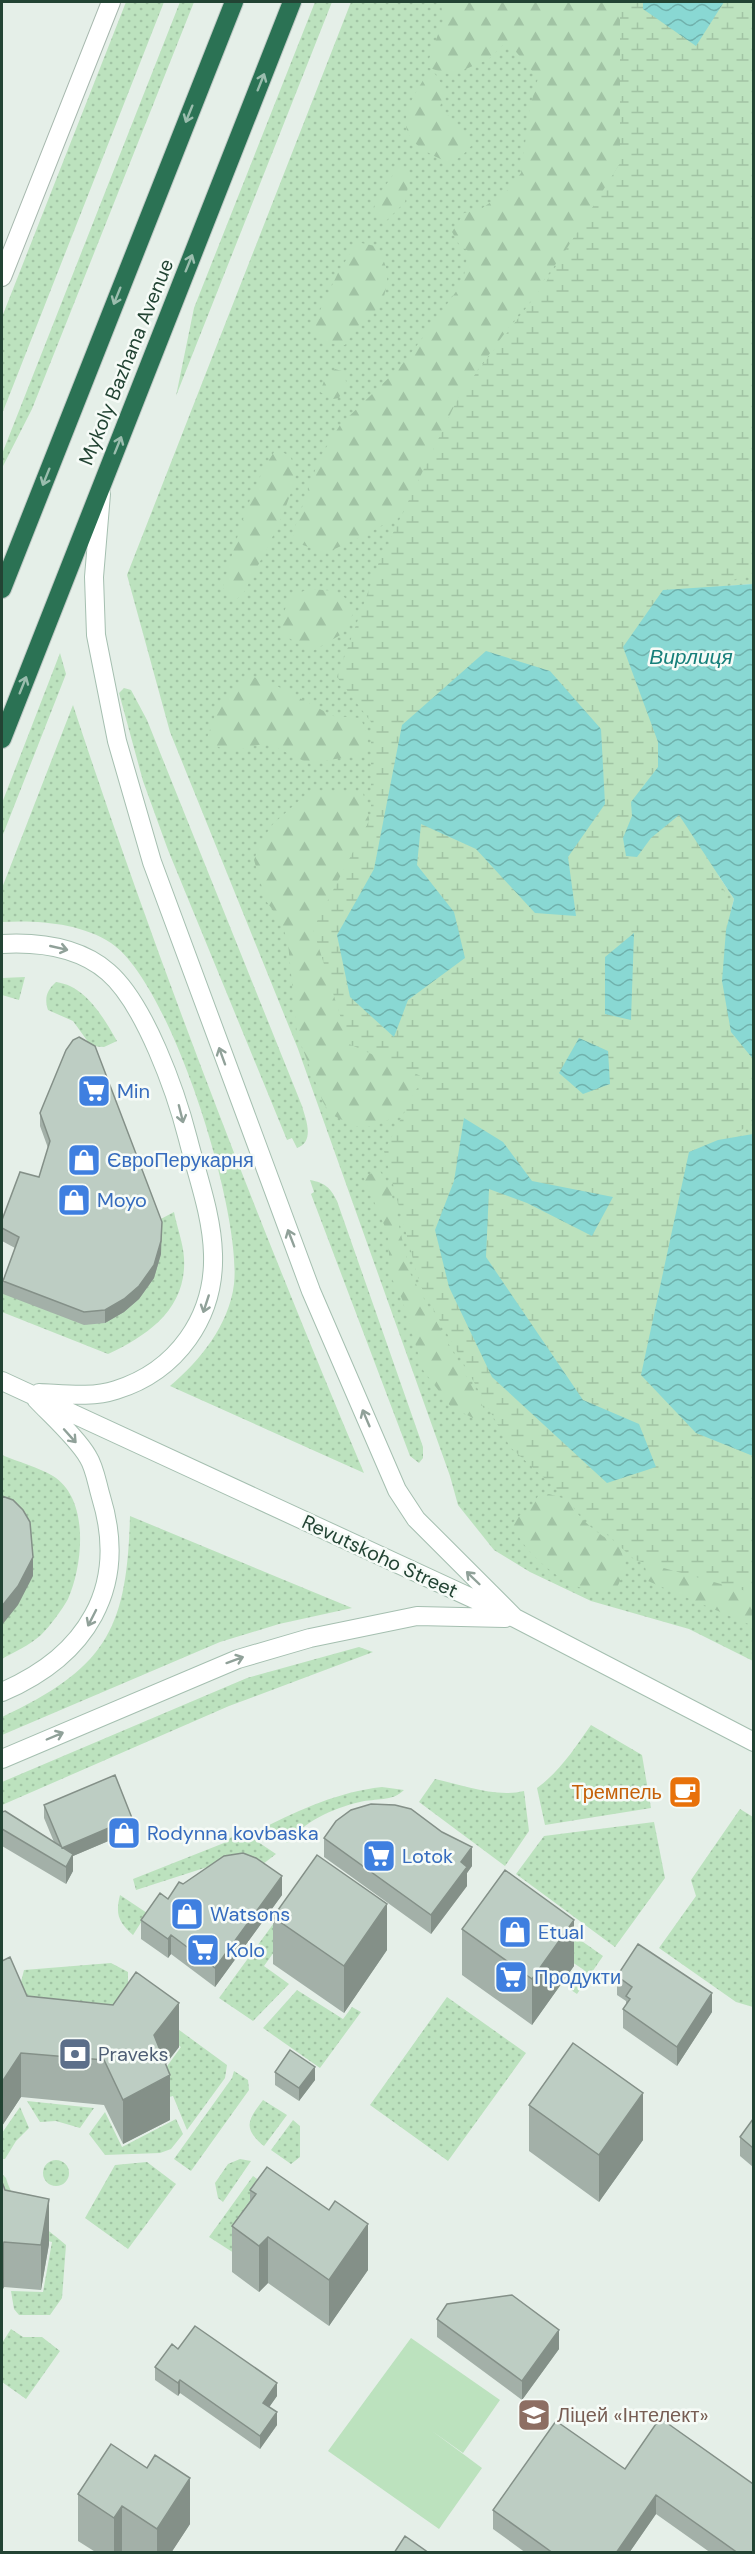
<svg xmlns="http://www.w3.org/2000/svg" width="755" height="2554" font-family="'DM Sans',sans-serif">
	<defs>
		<pattern id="green-dots" width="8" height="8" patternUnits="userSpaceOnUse" patternTransform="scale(1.5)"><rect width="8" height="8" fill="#bce2be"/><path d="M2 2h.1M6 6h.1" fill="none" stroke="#a1c3a4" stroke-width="1.8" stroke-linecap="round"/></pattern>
		<pattern id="forest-firs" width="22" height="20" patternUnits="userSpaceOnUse" patternTransform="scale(1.5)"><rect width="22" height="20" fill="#bce2be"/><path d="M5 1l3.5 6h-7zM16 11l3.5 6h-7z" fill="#a1c3a4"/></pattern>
		<pattern id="wetland-marsh" width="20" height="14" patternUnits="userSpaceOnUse" patternTransform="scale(1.5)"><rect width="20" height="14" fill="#bce2be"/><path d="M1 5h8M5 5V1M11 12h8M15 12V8" fill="none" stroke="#a1c3a4"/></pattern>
		<pattern id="water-waves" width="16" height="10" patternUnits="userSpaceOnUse" patternTransform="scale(1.5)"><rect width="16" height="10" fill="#89d8d3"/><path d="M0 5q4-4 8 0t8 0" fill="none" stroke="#70b1ac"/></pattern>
	</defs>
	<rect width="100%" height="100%" fill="#e5efe8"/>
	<!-- green -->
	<path fill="url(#green-dots)" d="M126,2H164L2,414V317Z
		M180,2H194L32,409L2,468V454Z
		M315,2H332L176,396L194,308Z
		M351,2H753V584L663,591L679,815L734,899L726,930L753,1059V1661L689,1629L591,1601L530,1572L494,1550L458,1505L450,1476L298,1049L170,732L127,575Z
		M60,653L66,674L2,837V803Z
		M124,688L131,690L147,720L302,1106C306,1120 315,1141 297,1148L292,1138L287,1140L168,850L143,781L119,693Z
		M73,705C158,965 258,1221 364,1473L170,1386C200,1361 229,1325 234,1284C242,1213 172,984 111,943C81,923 37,920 2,922V888Z
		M25,977L19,1000L2,995V978Z
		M56,982C86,986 103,1017 117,1041L104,1047L91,1046L73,1021L48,1010C44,998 47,990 56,982Z
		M310,1180C325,1183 330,1187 337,1201L423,1447V1458L419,1463L410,1456L311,1194L314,1192Z
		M174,1212C177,1227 183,1243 184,1258C187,1308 149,1335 108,1354L2,1312V1293L124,1312C160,1281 155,1265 157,1221Z
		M2,1455C18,1462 38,1467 53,1476C90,1499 83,1565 68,1599C62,1610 50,1626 41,1635C30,1645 14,1652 2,1659Z
		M130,1516L352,1608L279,1624L220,1642L2,1735V1717C106,1668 127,1630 130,1516Z
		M359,1647L373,1652L229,1706L2,1805V1782L247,1678Z
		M591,1725L642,1755L651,1808L545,1825L537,1788C560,1771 575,1748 591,1725Z
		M435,1779C463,1785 496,1798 524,1791L529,1831L505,1866L419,1802Z
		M382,1787L404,1790C392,1802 376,1798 360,1802C331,1809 305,1821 287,1843L263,1828C302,1809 338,1792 382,1787Z
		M740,1809L753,1817V2007L736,2002L659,1948L696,1896L691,1880Z
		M654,1822L665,1878L615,1947L516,1874L544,1836Z
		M240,1830L276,1854L263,1864L226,1861L136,1890L133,1879L224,1843Z
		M298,1890L312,1899L264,1966L289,1984L253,2021L219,1998Z
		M120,1895L147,1913L133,1935C119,1922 115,1915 120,1895Z
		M576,1937L603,1956L577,1994L571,1990L584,1970L563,1956Z
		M111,1963L128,1972V1990L100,2032L18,1994L24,1970Z
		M297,1990L343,2019L352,2007L361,2012L320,2068L263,2028Z
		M447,1997L526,2053L448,2161L370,2105Z
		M145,2005L227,2065L225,2078L187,2130L173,2096L165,2098L157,2080L181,2047L138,2015Z
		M234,2071L248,2080L249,2090L191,2171L174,2159L232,2078Z
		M263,2100L287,2115L264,2146C242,2128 248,2120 263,2100Z
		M27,2101L94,2108L80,2128L56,2121L40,2122Z
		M20,2107L29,2128L16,2141L5,2159H2V2133Z
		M105,2112L122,2147L176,2119L183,2134L171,2149L160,2153L105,2155L89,2134Z
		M293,2120L300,2126V2157L291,2164L271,2150Z
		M240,2159L251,2161L223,2202L218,2198L215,2183L228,2164Z
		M43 2173a13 13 0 1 1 26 0a13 13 0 1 1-26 0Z
		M147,2162L176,2184L128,2249L85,2218L115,2165Z
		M2,2174L6,2178C14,2208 43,2225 66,2245L62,2298L50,2315H19L14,2309L11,2291L43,2292L52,2242L7,2232L2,2220Z
		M253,2176L307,2214L234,2253L209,2237Z
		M11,2329L23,2337H42L60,2351L26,2399L2,2382V2343Z"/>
	<!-- forest -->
	<path fill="url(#forest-firs)" d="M441,2H753L610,185L569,246L460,394L410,509L369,533L326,553L294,542L293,533L319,459L340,425L400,367L421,340L463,282L468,251L460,246L452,232L464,213L481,209L508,190L521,173L530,107L538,78L507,41L489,59L452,75L426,67L443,21Z
		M429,71L435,74L445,89L440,107L468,136L472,145L462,156L450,163C392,140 398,118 429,71Z
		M401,164L410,176L405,202L383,224L374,208L380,193Z
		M357,242L375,246C392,271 388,278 382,306L364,318L345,345L329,343L311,329L338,273Z
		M335,369L345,372L346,382L339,398L333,399L320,392L324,381Z
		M276,449L290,456C292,460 294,466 295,470C296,498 257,567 243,594L234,601L223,588L224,583C237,539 249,488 276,449Z
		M308,589C331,591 343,587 354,612L342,634L311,652L281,633C285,609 282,600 308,589Z
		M248,677L262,678L333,716L361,718L368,739L365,752L356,756L308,763L267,743L229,752L206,741L216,712Z
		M312,789L333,793H363L374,840L371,1031L425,1080L397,1116L374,1126H355L330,1114L323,1102L297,1034L288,943L281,921L266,901L254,860L261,841L273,824Z
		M380,1171L390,1187L410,1273L488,1416L473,1418L451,1407L423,1370L402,1299L390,1275L388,1234L363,1176Z
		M549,1494L569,1500C581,1523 599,1534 620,1547L626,1567L616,1590C609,1590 600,1592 593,1591C563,1587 522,1551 512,1524C520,1512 532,1509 538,1496Z
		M643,1557L753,1587V1626L648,1581Z"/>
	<!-- wetland -->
	<path fill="url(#wetland-marsh)" d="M620,2H753V572L649,615L653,702L741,936L754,1017L753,1122L693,1164L753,1441V1593L635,1560L510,1447L420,1285L384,1151L423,1077L349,1044L313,929L371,817V722L337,677L379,562L460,394L546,282L620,163Z"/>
	<!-- pitch -->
	<path fill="#bce2be" d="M411,2338L500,2400L463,2453L432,2431L482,2468L439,2529L328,2451Z"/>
	<!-- water -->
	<path fill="url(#water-waves)" d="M643,2H724L696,46L643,9Z
		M753,584H754L753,1059L731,1032L722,981L726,930L734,899L679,815L651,838L637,857L626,856L623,838L632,816L631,802L658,767V742L623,647L663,590Z
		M486,651L550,671L601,729L605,804L568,857L576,916L535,913L476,849L421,824L417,865L454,912L465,958L408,1000L394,1037L350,997L337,935L374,869L402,725Z
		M634,933L631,1020L605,1014V957Z
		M579,1038L608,1051L610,1084L583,1094L559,1073Z
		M464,1118L503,1142L532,1181L613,1197L592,1236L527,1203L489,1189L486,1257L583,1400L639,1424L656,1467L607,1483L492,1377L449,1287L435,1230L454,1181Z
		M753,1134V1456L696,1433L641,1375L689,1152L718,1140Z"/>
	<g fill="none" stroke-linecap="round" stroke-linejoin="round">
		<!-- street casing -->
		<g stroke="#a7b8ae" stroke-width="20">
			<path id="street" d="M2,277L111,2"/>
		</g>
		<!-- secondary casing -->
		<g stroke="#a5bfb0" stroke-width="20">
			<path id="secondary" d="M101,494L94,577L96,635L117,741L152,862L311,1291L397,1490L416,1519L515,1618
				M2,944C39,942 79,947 108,972C145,1004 176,1092 188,1139C197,1175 212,1215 213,1254C215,1317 177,1371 116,1390C92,1398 64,1394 39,1393
				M2,1381L515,1618L754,1742
				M2,1692C86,1656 129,1588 101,1497C97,1484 95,1468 88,1457C77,1438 52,1416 36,1399
				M2,1759L238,1659L310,1638L417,1616L505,1618"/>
		</g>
		<!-- highway casing -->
		<g stroke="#c1cac6" stroke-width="20">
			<path id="highway" d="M2,589L234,2
				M2,739L292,2"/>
		</g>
		<!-- street -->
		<use href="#street" stroke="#fff" stroke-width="18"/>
		<!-- secondary -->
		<use href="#secondary" stroke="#fff" stroke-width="18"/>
		<!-- highway -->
		<use href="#highway" stroke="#2b7254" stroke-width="18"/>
	</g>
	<!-- wall -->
	<path fill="#a3b0a8" d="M40,1113L161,1254L154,1278L139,1299L124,1312L105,1323L84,1325L3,1294V1281L15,1248L2,1241V1220L39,1177L48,1148L40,1126Z
		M44,1805L132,1831L73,1856V1871L66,1884L2,1846V1812L54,1842L44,1818Z
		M324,1838L472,1866L467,1873V1886L431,1934L324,1857Z
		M183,1884L282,1895L215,1987L171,1954L168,1958L141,1939V1920L168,1899Z
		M273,1917L387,1950L344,2013L273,1964Z
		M462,1929L574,1966L532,2025L462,1975Z
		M617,1976L712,2012L677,2066L623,2028V2009L626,2006V2001L617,1995Z
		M27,1996L179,2047L166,2064L170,2120L123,2144L104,2105L21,2097L2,2126Z
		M275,2072L315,2080L299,2101L275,2085Z
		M529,2105L643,2140L599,2202L529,2151Z
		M753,2119V2167L740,2156V2137Z
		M5,2190L49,2244L41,2290L4,2287L2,2291Z
		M250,2190L368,2270L329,2326L268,2283L259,2292L232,2272V2226L250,2201Z
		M437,2319L559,2349L522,2400L437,2337Z
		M178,2349L277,2396L269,2407L277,2425L260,2449L180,2393L178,2396L155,2380V2367Z
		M625,2469L753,2553H711L656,2514L629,2553H526L493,2529V2510Z
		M78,2494L190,2524L171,2553H97L78,2541Z"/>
	<!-- shaded-wall -->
	<path fill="#849088" d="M162,1222L161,1254L154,1278L139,1299L124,1312L105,1323V1310Z
		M33,1557V1576L18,1605L2,1625V1606Z
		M132,1818V1831L73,1856V1871L66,1884V1867L62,1848Z
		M472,1847V1866L467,1873V1886L431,1934V1915L461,1862Z
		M282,1876V1895L215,1987V1968Z
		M387,1904V1950L344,2013V1966Z
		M574,1920V1966L532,2025V1979Z
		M171,1935V1954L168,1958V1939Z
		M712,1993V2012L677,2066V2047Z
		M179,2003V2047L154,2079V2035Z
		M21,2053V2097L2,2126V2082Z
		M315,2067V2080L299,2101V2088Z
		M170,2075V2120L123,2144V2100Z
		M643,2093V2140L599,2202V2155Z
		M49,2199V2244L41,2290V2245Z
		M368,2224V2270L329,2326V2280Z
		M268,2237V2283L259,2292V2246Z
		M4,2242V2287L2,2291V2246Z
		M559,2330V2349L522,2400V2381Z
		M180,2380V2393L178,2396V2383Z
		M277,2383V2396L263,2416V2403Z
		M277,2412V2425L260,2449V2436Z
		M190,2478V2524L171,2553H157V2529Z
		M656,2495V2514L629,2553H616Z
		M122,2506V2552L114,2553V2518Z"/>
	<!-- building -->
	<path fill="#bdcdc3" stroke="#849088" stroke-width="1.5" d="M79,1037L95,1046L162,1222L161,1241L154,1265L139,1286L124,1299L105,1310L84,1312L3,1281L19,1237L2,1228V1220L20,1172L39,1177L50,1141L40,1113L66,1050L73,1040Z
		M2,1496L13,1500L23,1510L30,1522L33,1557L18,1586L2,1606Z
		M115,1775L132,1818L62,1848L44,1805Z
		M371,1804L395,1805L411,1809L442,1832L472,1847L461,1862L467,1867L431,1915L324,1838L336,1821L351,1810Z
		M5,1811L73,1854L66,1867L2,1829V1812Z
		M243,1853L256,1858L282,1876L215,1968L171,1935L168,1939L141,1920L160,1893L168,1899L179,1882L183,1884L224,1856Z
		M317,1855L387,1904L344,1966L273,1917Z
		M505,1870L574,1920L532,1979L462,1929Z
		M638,1944L712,1993L677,2047L623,2009L630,1999L626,1996L632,1987L617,1976Z
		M10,1957L27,1996L113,2005L136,1972L179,2003L154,2035L170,2075L123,2100L104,2060L21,2053L2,2082V1961Z
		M573,2043L643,2093L599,2155L529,2105Z
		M290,2050L315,2067L299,2088L275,2072Z
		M753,2119V2148L740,2137Z
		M267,2167L329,2210L335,2201L368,2224L329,2280L268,2237L259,2246L232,2226L256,2194L250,2190Z
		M2,2182L5,2190L49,2199L41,2245L4,2242L2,2246Z
		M512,2295L559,2330L522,2381L437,2319L447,2304Z
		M195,2326L277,2383L263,2403L277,2412L260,2436L180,2380L178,2383L155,2367L172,2344L178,2349Z
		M660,2418L753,2484V2553H738L656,2495L616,2553H553L493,2510L556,2421L625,2469Z
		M111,2444L147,2468L155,2455L190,2478L157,2529L122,2506L114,2518L78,2494Z
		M405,2536L429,2553H394Z"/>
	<!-- one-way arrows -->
	<defs><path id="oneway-shaft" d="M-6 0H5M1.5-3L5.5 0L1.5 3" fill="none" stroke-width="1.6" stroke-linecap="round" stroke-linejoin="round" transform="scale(1.5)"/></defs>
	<g stroke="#9bbdae">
		<use href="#oneway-shaft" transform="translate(261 82) rotate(-68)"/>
		<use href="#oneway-shaft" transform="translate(189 114) rotate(112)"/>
		<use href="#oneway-shaft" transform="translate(189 263) rotate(-68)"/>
		<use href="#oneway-shaft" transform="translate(117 296) rotate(112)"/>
		<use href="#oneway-shaft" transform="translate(118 445) rotate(-68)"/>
		<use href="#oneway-shaft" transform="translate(46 477) rotate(112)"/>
		<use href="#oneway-shaft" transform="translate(23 685) rotate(-68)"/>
	</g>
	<g stroke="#90a199">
		<use href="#oneway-shaft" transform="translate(59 948) rotate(13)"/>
		<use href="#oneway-shaft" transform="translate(222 1056) rotate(-110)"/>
		<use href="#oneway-shaft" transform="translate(181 1114) rotate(76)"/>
		<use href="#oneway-shaft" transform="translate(291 1238) rotate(-111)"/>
		<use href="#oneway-shaft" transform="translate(206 1304) rotate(108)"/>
		<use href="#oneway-shaft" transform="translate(366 1418) rotate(-113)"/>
		<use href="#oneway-shaft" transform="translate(70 1436) rotate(48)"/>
		<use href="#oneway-shaft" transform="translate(473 1578) rotate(-136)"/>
		<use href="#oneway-shaft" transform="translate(92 1618) rotate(117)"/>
		<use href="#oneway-shaft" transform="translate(235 1660) rotate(-20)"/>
		<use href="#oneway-shaft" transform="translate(55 1736) rotate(-23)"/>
	</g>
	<!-- icons -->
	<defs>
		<g id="supermarket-square" transform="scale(1.725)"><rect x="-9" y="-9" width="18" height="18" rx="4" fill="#3f7fe0" stroke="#f6fbf7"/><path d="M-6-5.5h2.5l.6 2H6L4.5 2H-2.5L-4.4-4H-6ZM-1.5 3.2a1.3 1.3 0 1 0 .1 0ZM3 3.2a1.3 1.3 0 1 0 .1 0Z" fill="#fff"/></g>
		<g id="shop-square" transform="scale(1.725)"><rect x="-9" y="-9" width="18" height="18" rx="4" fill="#3f7fe0" stroke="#f6fbf7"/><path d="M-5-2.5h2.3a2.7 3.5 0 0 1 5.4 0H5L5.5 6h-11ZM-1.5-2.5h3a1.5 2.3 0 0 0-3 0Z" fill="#fff"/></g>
		<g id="cafe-square" transform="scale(1.725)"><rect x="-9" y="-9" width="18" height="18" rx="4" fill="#e8710a" stroke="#f6fbf7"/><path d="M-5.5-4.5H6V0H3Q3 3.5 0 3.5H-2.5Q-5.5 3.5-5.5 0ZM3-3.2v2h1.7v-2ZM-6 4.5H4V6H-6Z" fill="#fff"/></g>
		<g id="bank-square" transform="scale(1.725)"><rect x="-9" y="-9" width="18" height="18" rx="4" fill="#5c6f8a" stroke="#f6fbf7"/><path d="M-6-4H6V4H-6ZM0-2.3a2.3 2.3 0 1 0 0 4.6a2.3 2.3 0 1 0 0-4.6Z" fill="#fff"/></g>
		<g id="school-square" transform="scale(1.725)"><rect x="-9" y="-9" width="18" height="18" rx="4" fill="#8d6e63" stroke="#f6fbf7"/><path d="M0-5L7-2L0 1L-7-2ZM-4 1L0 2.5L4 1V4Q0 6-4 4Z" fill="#fff"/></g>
	</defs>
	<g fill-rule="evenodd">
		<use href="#supermarket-square" x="94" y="1091"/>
		<use href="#shop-square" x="84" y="1160"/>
		<use href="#shop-square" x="74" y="1200"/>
		<use href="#cafe-square" x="685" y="1792"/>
		<use href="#shop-square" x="124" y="1833"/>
		<use href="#supermarket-square" x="379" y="1856"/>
		<use href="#shop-square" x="187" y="1914"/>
		<use href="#shop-square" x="515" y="1932"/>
		<use href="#supermarket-square" x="203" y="1950"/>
		<use href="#supermarket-square" x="511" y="1977"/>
		<use href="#bank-square" x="75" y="2054"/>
		<use href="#school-square" x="534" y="2415"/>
	</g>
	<g text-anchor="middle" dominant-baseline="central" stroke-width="5" stroke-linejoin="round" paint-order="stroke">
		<!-- street labels -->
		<g font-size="20" fill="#224333" stroke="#f6fbf7">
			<text transform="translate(126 362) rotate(-68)">Mykoly Bazhana Avenue</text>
			<text transform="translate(380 1556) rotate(25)">Revutskoho Street</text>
		</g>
		<!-- shop labels -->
		<g font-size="20" fill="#366cbe" stroke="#f6fbf7" text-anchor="start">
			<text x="117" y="1091">Min</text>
			<text x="107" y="1160">ЄвроПерукарня</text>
			<text x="97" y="1200">Moyo</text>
			<text x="147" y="1833">Rodynna kovbaska</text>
			<text x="402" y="1856">Lotok</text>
			<text x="210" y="1914">Watsons</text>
			<text x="538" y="1932">Etual</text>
			<text x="226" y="1950">Kolo</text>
			<text x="534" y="1977">Продукти</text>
		</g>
		<!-- food labels -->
		<g font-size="20" fill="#c56008" stroke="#f6fbf7" text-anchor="end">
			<text x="662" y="1792">Тремпель</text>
		</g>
		<!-- service labels -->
		<g font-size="20" fill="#4e5e75" stroke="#f6fbf7" text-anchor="start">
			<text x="98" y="2054">Praveks</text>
		</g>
		<!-- education labels -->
		<g font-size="20" fill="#785e54" stroke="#f6fbf7" text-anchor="start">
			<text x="557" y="2415">Ліцей «Інтелект»</text>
		</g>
		<!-- water labels -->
		<g font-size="21" font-style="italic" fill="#167f7a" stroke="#f6fbf7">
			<text x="691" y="657">Вирлиця</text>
		</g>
	</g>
	<!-- border -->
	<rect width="755" height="2554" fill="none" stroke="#224333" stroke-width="6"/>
</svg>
